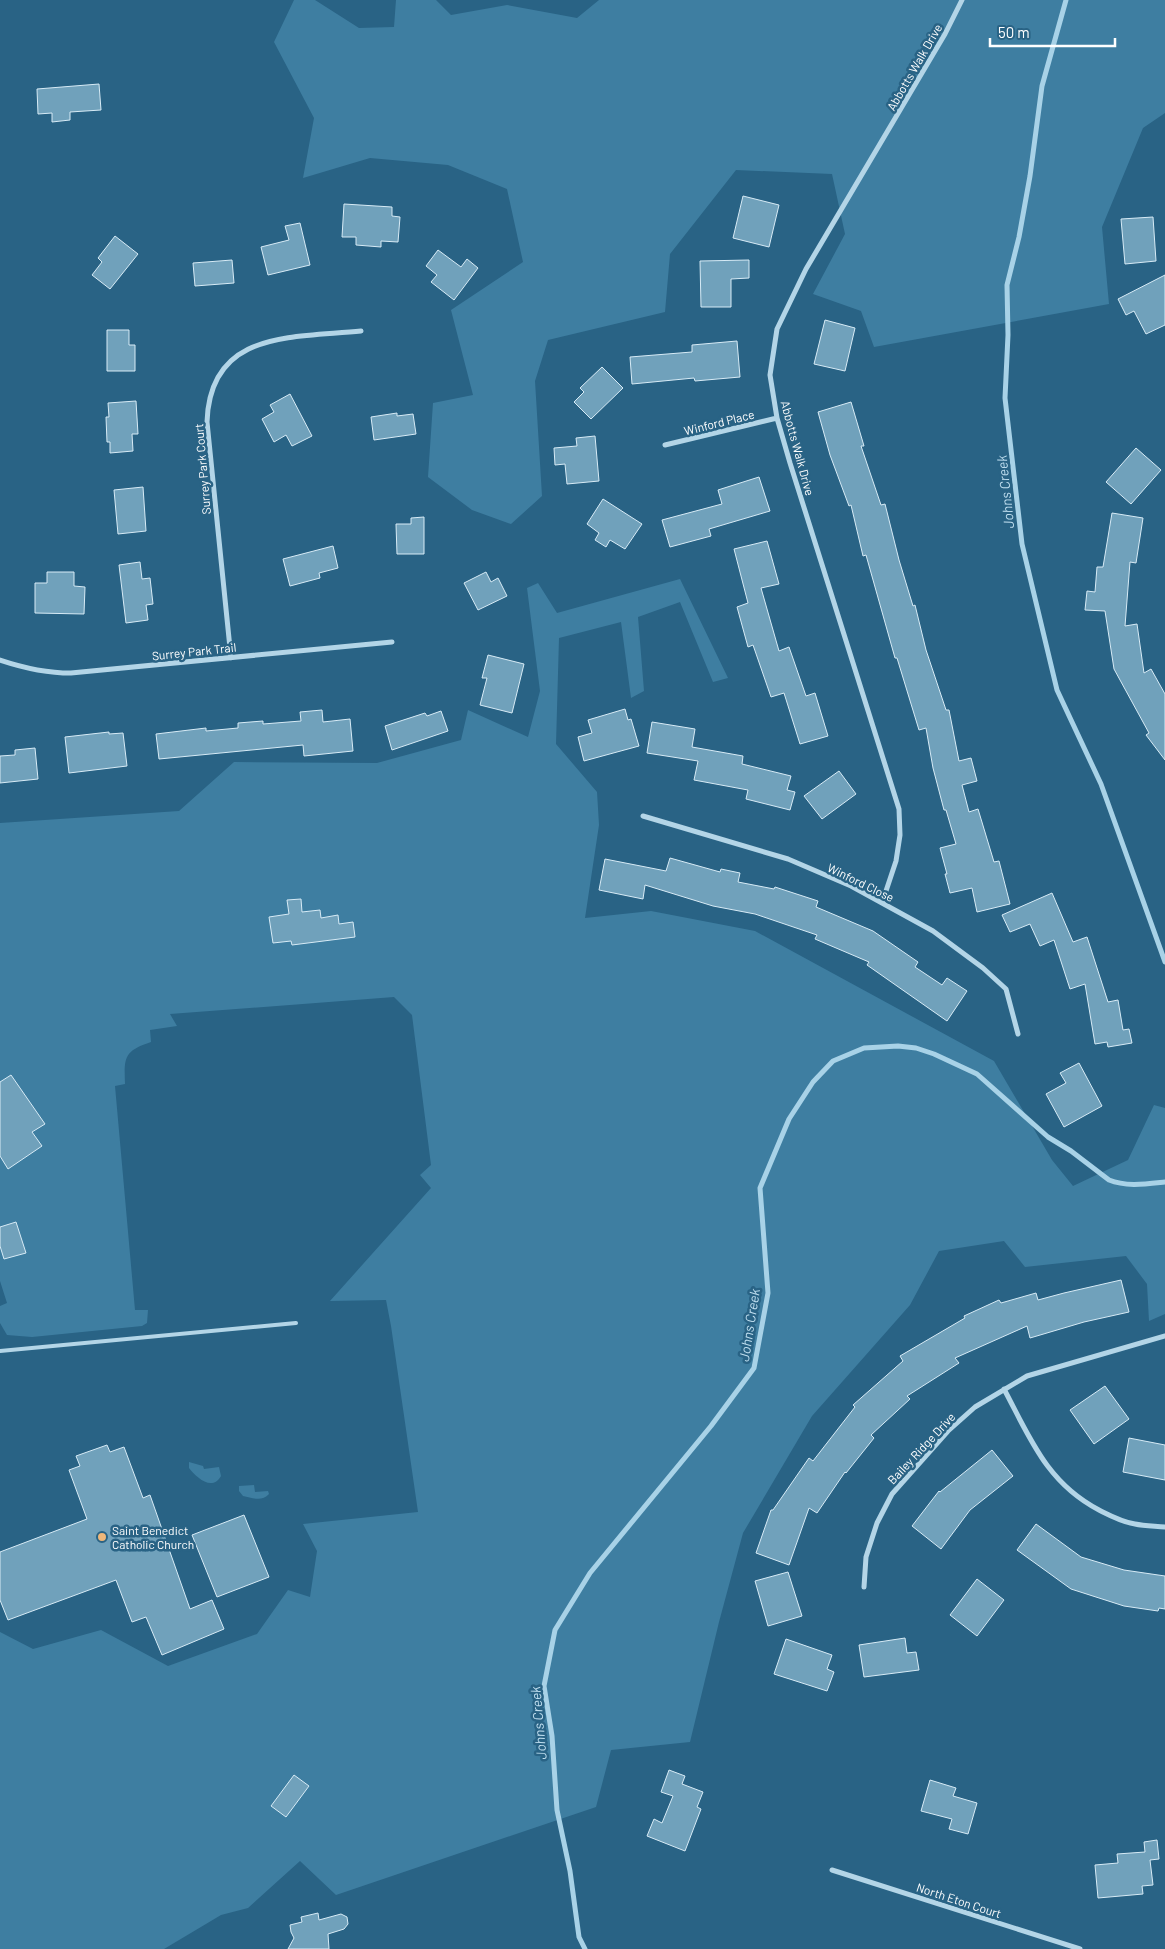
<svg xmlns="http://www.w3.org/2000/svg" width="1165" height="1949" font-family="Barlow,sans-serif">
	<rect width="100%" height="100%" fill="#296385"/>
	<!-- green -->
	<path fill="#3e7ea1" d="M294,0H315L359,28L394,27L396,0H436L451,15L507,5L577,18L599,0H1165V113L1143,128L1102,227L1109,304L874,347L861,311L813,294L845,234L832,174L736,170L670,254L665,312L548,340L535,381L542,496L511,524L472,510L428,477L433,403L473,395L451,310L523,262L507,189L448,165L370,158L303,178L314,118L274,42Z
		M680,579L728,678L713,682L680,602L638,617L644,691L631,698L621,622L559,638L556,744L597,792L599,825L585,918L651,911L755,931L994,1061L1052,1160L1073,1186L1128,1160L1154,1105L1165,1108V1314L1149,1321L1147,1284L1126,1256L1025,1267L1004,1241L939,1251L910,1305L812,1416L743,1533L719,1622L690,1742L611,1750L596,1807L336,1895L300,1861L248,1908L221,1915L164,1949H0V1632L33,1649L101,1630L168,1666L257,1634L288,1590L310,1597L317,1551L303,1524L418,1512L391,1326L386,1300L330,1301L431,1188L420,1175L431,1165L412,1015L394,997L170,1014L177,1026L150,1030L151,1042C124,1051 124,1057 125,1084L115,1086L135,1310H148L147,1323L142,1326L32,1337L7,1335L0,1323V1306L7,1303L0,1281V823L179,811L234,762L377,763L461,740L468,710L528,737L540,691L527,588L538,583L557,613Z
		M189,1462L203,1466L204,1469L219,1467L221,1476C212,1492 196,1477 189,1468Z
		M254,1485L255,1492L268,1491L269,1494C262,1502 252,1498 243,1496L239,1491V1486Z"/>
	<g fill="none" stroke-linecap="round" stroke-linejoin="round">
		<!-- stream -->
		<path stroke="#a8d2e7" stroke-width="5" d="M1066,0L1042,86L1030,176L1019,237L1007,285L1008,335L1005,398L1022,544L1057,690L1101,784L1165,962
			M585,1949L579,1937L570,1871L557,1810L552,1736L544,1686L555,1630L590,1573L711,1426L754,1368L768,1293L760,1188L789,1119L813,1082L833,1061L864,1048L898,1046L916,1048L934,1054L977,1074L1048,1137L1071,1151L1109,1180C1126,1187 1146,1184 1165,1182"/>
	</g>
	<!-- building -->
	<path fill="#70a1bb" stroke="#d7ebf6" d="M99,84L101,110L70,112V120L52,122V113L38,114L37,89Z
		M743,196L779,205L769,247L733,238Z
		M344,204L392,207V216L400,217L398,242L381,241V247L356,245V237H342Z
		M1153,217L1156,261L1125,264L1121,219Z
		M300,223L310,265L268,275L261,247L289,240L285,226Z
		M115,236L138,254L110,289L92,275L102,262L98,258Z
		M438,250L461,267L467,259L478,268L454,300L431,282L437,275L426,266Z
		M232,260L234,283L195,286L193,263Z
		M749,260V278L731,279V307H701L700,261Z
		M1165,275V325L1146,334L1134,311L1126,315L1118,299Z
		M825,320L855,328L845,371L814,364Z
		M107,330H129V345H135V371H107Z
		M737,341L740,377L695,381L694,378L632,384L630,357L692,352V345Z
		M602,367L623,388L591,419L574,402L584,392L580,388Z
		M290,394L312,436L292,446L286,435L274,442L262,419L274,412L270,405Z
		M136,401L138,434H132L133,451L110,453V442H107L106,417H109L108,403Z
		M851,402L864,446H861L881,505L885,504L899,560L913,606L915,605L926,650L946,710H949L959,761L971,758L977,781L962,785L969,812L978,809L994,862L999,861L1010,904L977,912L972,888L950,893L945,874H947L940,848L956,844L946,810H944L933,768L926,728L919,730L897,658H895L866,555L863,556L851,505L849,506L830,455L818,412Z
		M397,413V416L413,414L416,434L374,440L371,417Z
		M595,436L599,481L567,484L565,464L555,465L554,448L577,446L576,438Z
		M1136,448L1161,470L1131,504L1106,482Z
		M759,477L770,511L709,529L711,536L670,547L662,520L722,504L718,490Z
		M143,487L146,531L118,534L114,490Z
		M603,499L642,524L625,549L610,540L606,547L595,540L599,533L587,524Z
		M1112,513L1143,518L1136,563L1130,562L1125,626L1137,624L1144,673L1151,669L1165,694V760L1146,735L1149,733L1114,669L1105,611L1085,610L1087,591L1095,592L1097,567H1103Z
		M424,517V554H397L396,524H411V518Z
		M767,541L779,584L761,588L779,651L789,647L806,696L815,693L828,736L800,744L784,693L771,697L753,645L748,647L737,607L748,603L734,549Z
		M333,546L338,568L319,573L320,578L290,586L283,559Z
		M140,562L142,579L150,578L153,604L146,605L148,620L126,623L119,565Z
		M47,572H74V586L85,587L84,614L35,613V583H47Z
		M486,572L491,582L498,578L507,596L478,610L464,583Z
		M488,655L524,664L512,713L480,705L487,678H482Z
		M625,709L628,720L631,719L639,746L584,761L578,737L592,733L588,720Z
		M322,710L323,722L350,719L353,751L304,756L303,745L159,759L156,734L206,728V731L238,728V723L263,721V724L301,721L300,712Z
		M441,711L448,731L392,750L385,726L425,713L427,716Z
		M652,722L695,729L692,747L743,756L742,764L791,776L787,790L795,792L790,810L746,799L748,790L694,780L698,761L647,753Z
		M109,732V734L123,733L127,766L69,773L65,737Z
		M35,748L38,779L0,783V756L15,755V750Z
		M839,771L856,794L822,819L804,796Z
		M670,858L720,872L721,869L740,873L738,882L774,889L775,887L818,901L816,907L873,931L918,962L915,967L942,985L947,978L967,991L947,1021L867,965L869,962L815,939L817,935L755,914L713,906L645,885L643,899L599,890L605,859L666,871Z
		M1052,893L1073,942L1087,937L1108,1002L1118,1000L1123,1030L1129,1029L1132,1043L1108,1047L1107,1042L1095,1044L1085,984L1070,989L1054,940L1040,946L1030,924L1010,932L1002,915Z
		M301,899L302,912L320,910L321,918L338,915L339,924L353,922L355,937L292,945L291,941L273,943L269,917L289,914L287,900Z
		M1079,1063L1102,1106L1064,1127L1046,1094L1066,1083L1060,1073Z
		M11,1075L45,1124L32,1132L42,1146L8,1169L0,1156V1082Z
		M16,1222L26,1253L4,1259L0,1246V1227Z
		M1121,1280L1129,1312L1084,1322L1030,1338L1027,1326L955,1358L959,1363L907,1396L910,1399L871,1435L874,1438L846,1473L845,1472L817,1513L809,1508L789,1565L756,1553L771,1510H773L809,1458L813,1461L855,1407L853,1405L903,1361L900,1356L965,1318L964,1316L999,1300L1001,1303L1036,1293L1038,1300L1064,1293Z
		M1105,1386L1129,1419L1094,1444L1070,1410Z
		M1129,1438L1165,1445V1480L1123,1472Z
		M107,1445L110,1452L124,1447L143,1498L150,1495L190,1609L212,1600L224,1629L162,1655L146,1617L132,1622L116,1580L8,1620L0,1600V1552L87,1519L69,1470L80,1466L76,1456Z
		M992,1450L1013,1476L970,1510L941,1549L912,1526L939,1491L940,1492Z
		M244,1515L269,1577L217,1597L192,1535Z
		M1036,1524L1081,1557L1124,1570L1165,1576V1609L1159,1608L1158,1611L1124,1606L1071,1589L1017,1550Z
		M788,1572L802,1616L768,1626L755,1581Z
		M977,1579L1004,1600L977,1636L950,1615Z
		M905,1638L907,1653L916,1652L919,1670L864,1677L859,1645Z
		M786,1639L832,1655L827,1669L834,1672L827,1691L774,1674Z
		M669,1770L685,1776L682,1784L703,1792L697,1807L701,1809L685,1851L647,1836L654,1819L662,1823L673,1796L661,1792Z
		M294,1775L309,1786L286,1817L271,1806Z
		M930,1780L956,1788L953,1796L977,1803L968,1834L949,1829L952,1819L921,1811Z
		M1157,1840L1159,1859L1150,1860L1153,1885L1142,1886L1143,1894L1098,1898L1095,1865L1118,1863L1117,1854L1145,1852L1144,1842Z
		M318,1913L319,1920L341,1914L347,1917L348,1924L344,1929L328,1934L329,1949H288L294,1938L291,1932L290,1925L302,1922L301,1917Z"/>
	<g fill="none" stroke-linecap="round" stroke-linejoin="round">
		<!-- lane -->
		<path stroke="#b3d5e7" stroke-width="4" d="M0,1351L296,1323"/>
		<!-- street -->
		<path stroke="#b3d5e7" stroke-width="5" d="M665,445L777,418
			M231,658L207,422C210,330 292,338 361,331
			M0,660C24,668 46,673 71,673L392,642
			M643,816L788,859L851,886L933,931L983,968L1006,989L1018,1034
			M882,903L896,861L900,835L899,809L790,463L777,418L770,375L777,329L806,269L945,34L962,0
			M1004,1389C1030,1438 1047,1483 1099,1510C1111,1516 1122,1522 1135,1524C1144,1526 1155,1526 1165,1527
			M864,1587L866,1557L877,1523L892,1494L948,1431L975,1407L1027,1376L1165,1336
			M832,1870L1080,1949"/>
	</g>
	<!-- markers -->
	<circle fill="#eeb77a" stroke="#296385" stroke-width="2" cx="102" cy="1537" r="5"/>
	<g text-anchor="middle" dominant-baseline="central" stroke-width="5" stroke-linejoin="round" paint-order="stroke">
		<!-- street labels -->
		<g font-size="12" fill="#fff" stroke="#296385">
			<text transform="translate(914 67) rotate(-60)">Abbotts Walk Drive</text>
			<text transform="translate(719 422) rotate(-14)">Winford Place</text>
			<text transform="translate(798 448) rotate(75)">Abbotts Walk Drive</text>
			<text transform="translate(202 469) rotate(-95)">Surrey Park Court</text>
			<text transform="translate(194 651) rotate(-6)">Surrey Park Trail</text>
			<text transform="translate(861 882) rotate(26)">Winford Close</text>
			<text transform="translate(921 1448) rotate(-47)">Bailey Ridge Drive</text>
			<text transform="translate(959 1900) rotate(18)">North Eton Court</text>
		</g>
		<!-- poi labels -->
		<g font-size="12" fill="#fff" stroke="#296385" text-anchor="start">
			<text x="112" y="1530">Saint Benedict<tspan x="112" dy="14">Catholic Church</tspan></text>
		</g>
		<!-- water labels -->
		<g font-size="14" font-style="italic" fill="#bfdeef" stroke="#296385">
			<text transform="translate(1005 492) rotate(-96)">Johns Creek</text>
			<text transform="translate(749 1325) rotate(-81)">Johns Creek</text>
			<text transform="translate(538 1723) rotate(-95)">Johns Creek</text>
		</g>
	</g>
	<!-- scale -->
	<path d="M990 38v8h125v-8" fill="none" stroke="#ffffff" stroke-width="2.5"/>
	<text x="998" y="38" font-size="15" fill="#ffffff" stroke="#296385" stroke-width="4" paint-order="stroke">50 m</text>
</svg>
